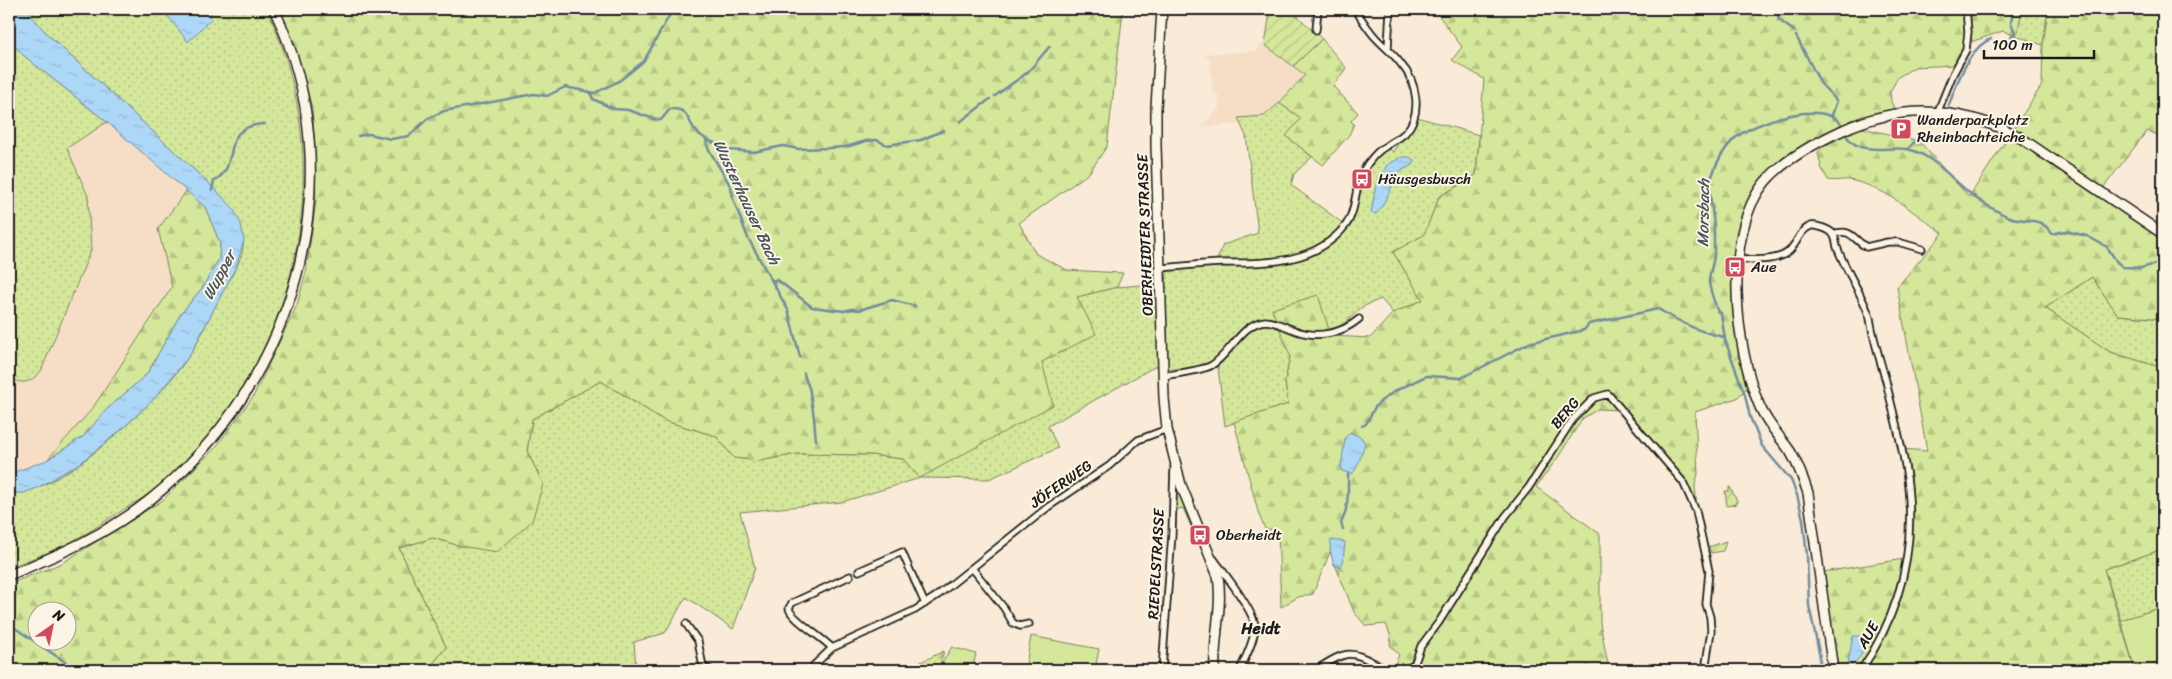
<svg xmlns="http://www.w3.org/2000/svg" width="2172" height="679" font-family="Sriracha,sans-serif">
	<defs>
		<pattern id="grass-dots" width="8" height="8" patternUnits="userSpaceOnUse" patternTransform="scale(1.25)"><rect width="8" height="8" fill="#d5e79a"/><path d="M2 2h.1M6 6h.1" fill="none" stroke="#b6c684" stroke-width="1.8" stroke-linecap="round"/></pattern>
		<pattern id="forest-firs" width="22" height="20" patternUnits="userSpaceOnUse" patternTransform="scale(1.25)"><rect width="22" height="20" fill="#d5e79a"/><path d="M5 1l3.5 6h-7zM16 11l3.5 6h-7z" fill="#b6c684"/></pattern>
		<pattern id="garden-furrows" width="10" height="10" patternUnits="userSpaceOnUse" patternTransform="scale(1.25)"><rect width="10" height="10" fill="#d5e79a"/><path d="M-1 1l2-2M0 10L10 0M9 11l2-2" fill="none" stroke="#b6c684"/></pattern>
		<pattern id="water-ripples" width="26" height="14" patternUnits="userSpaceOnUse" patternTransform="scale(1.25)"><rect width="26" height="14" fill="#acd7f7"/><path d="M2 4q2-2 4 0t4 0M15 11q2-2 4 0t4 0" fill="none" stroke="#93b8d3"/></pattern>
	</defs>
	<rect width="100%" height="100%" fill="#f9ebd7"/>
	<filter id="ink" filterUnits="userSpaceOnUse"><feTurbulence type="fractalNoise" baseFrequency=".02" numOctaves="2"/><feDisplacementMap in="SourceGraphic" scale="10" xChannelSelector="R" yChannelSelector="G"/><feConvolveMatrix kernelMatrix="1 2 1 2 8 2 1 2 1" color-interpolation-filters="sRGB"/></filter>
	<g filter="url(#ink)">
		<!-- built -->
		<path fill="#f6dec6" d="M1258,45H1265L1305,75L1264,116L1239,118L1241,124L1202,127L1219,107L1218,94L1213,93L1210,60L1203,54L1258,51Z
			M107,122L187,190L158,229L172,287L92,409L47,460L9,474V379L23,383L41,371L91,250L88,196L67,148Z"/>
		<!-- grass -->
		<path fill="url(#grass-dots)" stroke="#78825b" d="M26,9H267C332,151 308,315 208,435C191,455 173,476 152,492C142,499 130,505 120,512C102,523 84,536 65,545C47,554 27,560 9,568V497L13,493C64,493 162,397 189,356C201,338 209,317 219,298C227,283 246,257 243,239C240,217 228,203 213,187L47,34Z
			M2022,9H2048L2043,45L2017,36Z
			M9,40L24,56L107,122L67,148L88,196L91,250L41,371C29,384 25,384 9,379Z
			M1279,103L1302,118L1287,136L1312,157L1294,174L1291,185L1341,222L1348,223L1365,169L1387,146L1393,152C1399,139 1411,130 1417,117L1479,135L1476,175L1439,197L1424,236L1393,252L1423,300L1393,313L1381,299L1362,307L1331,336L1290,356L1285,382L1288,404L1225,426L1218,367L1172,369L1156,366L1048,426L1058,448L989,479L920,478L842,502L740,512L755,568L733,629L686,597L665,633L634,642L636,667L623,670H428L446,647L399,548L433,538L460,546L543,484L527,451L532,419L601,381L665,421L716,436L734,458L759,461L797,454L871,455L903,459L920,478L1042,362L1076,297L1117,287L1166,283L1168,266L1216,263L1223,245L1258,233L1246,136L1238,118L1264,116Z
			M2092,277L2118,315L2163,319V368L2110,352L2045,308Z
			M1179,492L1198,535L1195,536L1183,508L1175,510L1174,556L1172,554L1174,498Z
			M2163,549V607L2121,620L2104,569Z"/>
		<!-- forest -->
		<path fill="url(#forest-firs)" stroke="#78825b" fill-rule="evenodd" d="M278,9H1121L1123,11L1107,146L1089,173L1019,223L1036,254L1067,270L1123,273L1117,287L1077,297L1096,334L1042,362L1053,405L920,478L903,459L871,455L797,454L759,461L734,458L716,436L665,421L601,381L532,419L527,451L543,484L532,521L497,552L460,546L433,538L399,548L446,647L428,670H9V584L62,563L163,500L216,447L253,397L297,305L306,272L316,201L314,136L312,108L294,45ZM38,612H68V642H38Z
			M1434,9H2022L2017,36L2003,31L1965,44L1955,65L1915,67L1898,77L1890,92L1891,102L1896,111L1857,121L1763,181L1737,260L1749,386L1737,398L1695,412L1698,474L1695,485L1697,511L1672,465L1649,438L1630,418L1618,410L1598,409L1582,419L1559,456L1536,487L1600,534V623L1609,670H1390L1389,666L1395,664L1399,655L1390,645L1391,637L1386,624L1366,626L1354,612L1330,552L1313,594L1298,597L1281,607L1278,531L1265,529L1259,515L1234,422L1288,404L1285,382L1290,356L1272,309L1318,295L1331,336L1370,338L1393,313L1423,300L1393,252L1424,235L1439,197L1476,175L1484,79L1452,60L1462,47Z
			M2048,9H2163V137L2147,131L2097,196L2163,238V319L2118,315L2092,277L2045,308L2110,352L2163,368V549L2104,569L2135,670H1835L1823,572L1904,559L1911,521L1902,449L1927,451L1897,287L1943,233C1914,214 1888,189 1854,181C1846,178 1837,182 1828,180L1821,167L1818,152L1823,147L1858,127L1919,141L1969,197L2042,85L2043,45Z
			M1322,39L1346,68L1333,86L1358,113L1351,121L1354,124L1349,135L1323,165L1286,136L1301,118L1279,103L1305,75L1293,66Z
			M187,190L205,207L220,243L219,259L202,288L180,315L147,374L107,409L84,436L47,460L92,409L172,287L158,229Z
			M944,651L938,670H904Z"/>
		<!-- garden -->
		<path fill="url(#garden-furrows)" stroke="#78825b" d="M1241,9H1290L1322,39L1293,66L1265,45L1270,12L1252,10L1251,12H1241Z
			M1729,487H1730L1737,501L1736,504L1727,506L1725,491H1729Z
			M1726,541L1723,551L1711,553L1709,547Z"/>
		<!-- pitch -->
		<path fill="#d5e79a" stroke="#78825b" d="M2163,607V668L2154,670H2135L2121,620Z
			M1031,636L1099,649L1095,670H1025Z
			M952,647L976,654L972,670H938L940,665Z"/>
		<!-- water -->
		<path fill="url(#water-ripples)" stroke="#728c9f" d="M9,9H26L47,34L213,187L233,208L241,224L244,240L236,267L190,355L154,399L121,430L80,463L39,487L24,493H13L9,497V474L47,460L84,436L107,409L147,374L180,315L202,288L219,259L220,243L205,207L107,122L24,56L9,40Z
			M154,9H210L211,19L188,42L167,15Z
			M1402,157H1409L1414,160V164L1399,172C1391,186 1387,202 1376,214L1371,213L1376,184L1387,165Z
			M1350,432L1362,438L1365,444C1361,453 1359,467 1352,474L1342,471L1341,467L1345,438Z
			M1331,540L1345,542L1343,561L1340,567L1334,565L1330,550Z
			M1853,636H1865C1869,649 1857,662 1847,669Z"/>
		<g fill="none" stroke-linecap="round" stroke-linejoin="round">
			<!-- stream -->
			<path stroke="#728c9f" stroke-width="2.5" d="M1777,9L1779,20L1794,31
				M1796,36L1821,84L1837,101L1832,115
				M2011,37L2015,33L2011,23L2013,9
				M590,92L595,93L619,81L644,61L673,9
				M995,96L1028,72L1050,46
				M1949,105C1956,84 1970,46 1991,39
				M960,122L990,99
				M1932,124L1938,117
				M1845,133C1856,157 1886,146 1907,149C1936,154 1959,190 1985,204C1993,209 2003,215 2012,218C2028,222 2042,217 2052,234L2065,231L2087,236L2107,247L2117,262L2123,267L2141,268L2163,262
				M358,136L369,134L391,139L409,136L427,119L444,111L534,94L547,96L565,87L590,92L593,99L614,109L628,110L657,120H661L670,109C690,108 686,120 696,131C698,134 702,136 706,139L708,148L731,187L733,199L748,238L788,310L800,357
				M706,139L729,150L754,152L783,146L799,149L829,148L846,147L866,141L877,140L887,145L921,140L944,130
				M1908,149L1923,132
				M212,190L214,181C244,164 216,126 265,124
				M772,280L779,281L812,307L844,311L852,309L859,310L892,300L915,306
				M804,373C805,381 809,384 810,392C813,408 815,424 816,440
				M1362,426L1366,424L1375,407L1381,401L1395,391L1426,376L1461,378L1529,343L1584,330L1589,324L1658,309C1680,322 1700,333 1725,337
				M1343,529L1341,523C1349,508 1348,491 1348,474
				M9,624L77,670
				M1819,670L1820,657L1809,606L1807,556L1803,519L1797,495L1791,480L1762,446L1750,417L1745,395L1725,340L1721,313L1718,312C1715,303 1710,292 1709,282C1709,274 1713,265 1714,256C1714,246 1714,236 1714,226C1713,210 1707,191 1712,176C1716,164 1724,149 1733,140C1751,122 1830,96 1843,128"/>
			<!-- street casing -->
			<g stroke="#1c1c1c" stroke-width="9">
				<path id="street" d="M1316,30L1318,9
					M1388,49L1390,9
					M1938,111L1953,74L1966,50L1968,32L1966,9
					M1834,234C1851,228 1853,239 1866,247L1888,242H1898L1922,249
					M1739,260C1753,259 1776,262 1788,252C1797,245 1799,230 1811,226C1816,225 1829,229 1832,233C1836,237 1836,243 1837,247C1846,272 1862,293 1870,318C1873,339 1880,360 1886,381C1893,413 1905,454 1908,486C1915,552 1899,615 1861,670
					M1160,268C1181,267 1203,263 1224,263C1268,263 1316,264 1346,225C1357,210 1354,187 1363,171C1368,162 1377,151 1386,146C1392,141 1400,138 1405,133C1423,114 1417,82 1401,64C1394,54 1383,46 1375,37C1367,28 1361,18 1355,9
					M1163,376C1174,374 1205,370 1212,365C1230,354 1242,323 1265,321C1275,321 1285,327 1294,330C1317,339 1341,334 1359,319
					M1214,559C1224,573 1254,611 1255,626C1255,640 1245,658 1240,670
					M972,568L1004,608L1013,623L1020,626L1029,624
					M859,571L902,552L925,604
					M686,624L698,641L703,667L710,670
					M832,648C823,638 789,617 789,608L792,603L850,576
					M809,670L832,648L915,610L938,595L1048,507L1109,466L1138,440L1167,429
					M1162,670L1172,534L1174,466
					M1316,670C1352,646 1352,652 1388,670
					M1404,670L1414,665L1421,646L1439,622L1505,517L1529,487L1573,419L1594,398L1608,394L1683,482L1696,511L1709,571L1706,604L1710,617L1711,631L1705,670"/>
			</g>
			<!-- secondary casing -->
			<g stroke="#1c1c1c" stroke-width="12">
				<path id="secondary" d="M1162,9L1156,107V146L1164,398L1167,429L1181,485L1218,576C1223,608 1213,639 1215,670
					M1833,670L1808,493C1803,478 1798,464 1790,451C1780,437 1767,423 1760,407C1735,349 1722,234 1765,182C1784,159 1817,142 1843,130C1903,103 1960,107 2018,136L2163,234"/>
			</g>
			<!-- primary casing -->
			<g stroke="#1c1c1c" stroke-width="12">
				<path id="primary" d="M9,575C59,555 109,533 151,499C295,383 355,179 274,9"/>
			</g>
			<!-- street -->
			<use href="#street" stroke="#fcf5e5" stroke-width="5.5"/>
			<!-- secondary -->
			<use href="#secondary" stroke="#fcf5e5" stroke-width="9"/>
			<!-- primary -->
			<use href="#primary" stroke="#fcf5e5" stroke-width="9"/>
		</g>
	</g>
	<!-- icons -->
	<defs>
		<g id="parking-square" transform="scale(1.125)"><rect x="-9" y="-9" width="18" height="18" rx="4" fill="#d1495b" stroke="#fcf5e5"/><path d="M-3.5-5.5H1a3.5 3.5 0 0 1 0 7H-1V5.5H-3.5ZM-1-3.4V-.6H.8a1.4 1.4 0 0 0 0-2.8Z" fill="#fff"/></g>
		<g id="bus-square" transform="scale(1.125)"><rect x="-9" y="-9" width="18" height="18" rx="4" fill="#d1495b" stroke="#fcf5e5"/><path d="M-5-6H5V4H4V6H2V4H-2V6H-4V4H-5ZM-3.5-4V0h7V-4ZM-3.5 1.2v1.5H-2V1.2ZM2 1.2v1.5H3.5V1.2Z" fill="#fff"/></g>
	</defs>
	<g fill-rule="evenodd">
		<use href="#parking-square" x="1901" y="129"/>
		<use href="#bus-square" x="1362" y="179"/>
		<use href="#bus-square" x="1735" y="267"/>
		<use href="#bus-square" x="1200" y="535"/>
	</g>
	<g text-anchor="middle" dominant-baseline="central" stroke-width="4" stroke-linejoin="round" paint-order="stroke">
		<!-- poi labels -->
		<g font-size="15" fill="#1c1c1c" stroke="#fcf5e5" text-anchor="start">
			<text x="1917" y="120">Wanderparkplatz<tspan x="1917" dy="17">Rheinbachteiche</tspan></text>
			<text x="1378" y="179">Häusgesbusch</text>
			<text x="1751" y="267">Aue</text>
			<text x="1216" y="535">Oberheidt</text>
		</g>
		<!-- street labels -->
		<g font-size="15" fill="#1c1c1c" stroke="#fcf5e5">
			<text transform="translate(1145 235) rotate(-92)">OBERHEIDTER STRASSE</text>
			<text transform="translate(1565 413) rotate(-50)">BERG</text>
			<text transform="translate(1061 484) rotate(-35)">JÖFERWEG</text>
			<text transform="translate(1156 564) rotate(-87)">RIEDELSTRASSE</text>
			<text transform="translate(1868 635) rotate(-61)">AUE</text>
		</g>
		<!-- water labels -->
		<g font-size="16" font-style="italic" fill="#47545e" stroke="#fcf5e5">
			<text transform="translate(747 202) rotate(65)">Wusterhauser Bach</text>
			<text transform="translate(1703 213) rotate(-89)">Morsbach</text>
			<text transform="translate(219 275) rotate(-62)">Wupper</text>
		</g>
		<!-- neighbourhood labels -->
		<g font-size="16" font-weight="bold" fill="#1c1c1c" stroke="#fcf5e5">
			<text x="1261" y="628">Heidt</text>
		</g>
	</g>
	<!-- margin -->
	<rect width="2172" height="679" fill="none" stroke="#fcf5e5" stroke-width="30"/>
	<rect x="15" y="15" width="2142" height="649" fill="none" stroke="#1c1c1c" stroke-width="2" filter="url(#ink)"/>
	<!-- north arrow -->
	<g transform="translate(52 626) rotate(33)"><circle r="24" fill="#fcf5e5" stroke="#a29e95"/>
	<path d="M0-4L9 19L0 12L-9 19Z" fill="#d1495b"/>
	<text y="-8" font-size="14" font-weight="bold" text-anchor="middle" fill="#1c1c1c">N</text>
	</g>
	<!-- scale -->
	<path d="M1984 50v8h110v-8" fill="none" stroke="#1c1c1c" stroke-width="2.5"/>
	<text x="1992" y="50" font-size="15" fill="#1c1c1c" stroke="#fcf5e5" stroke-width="4" paint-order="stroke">100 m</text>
</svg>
